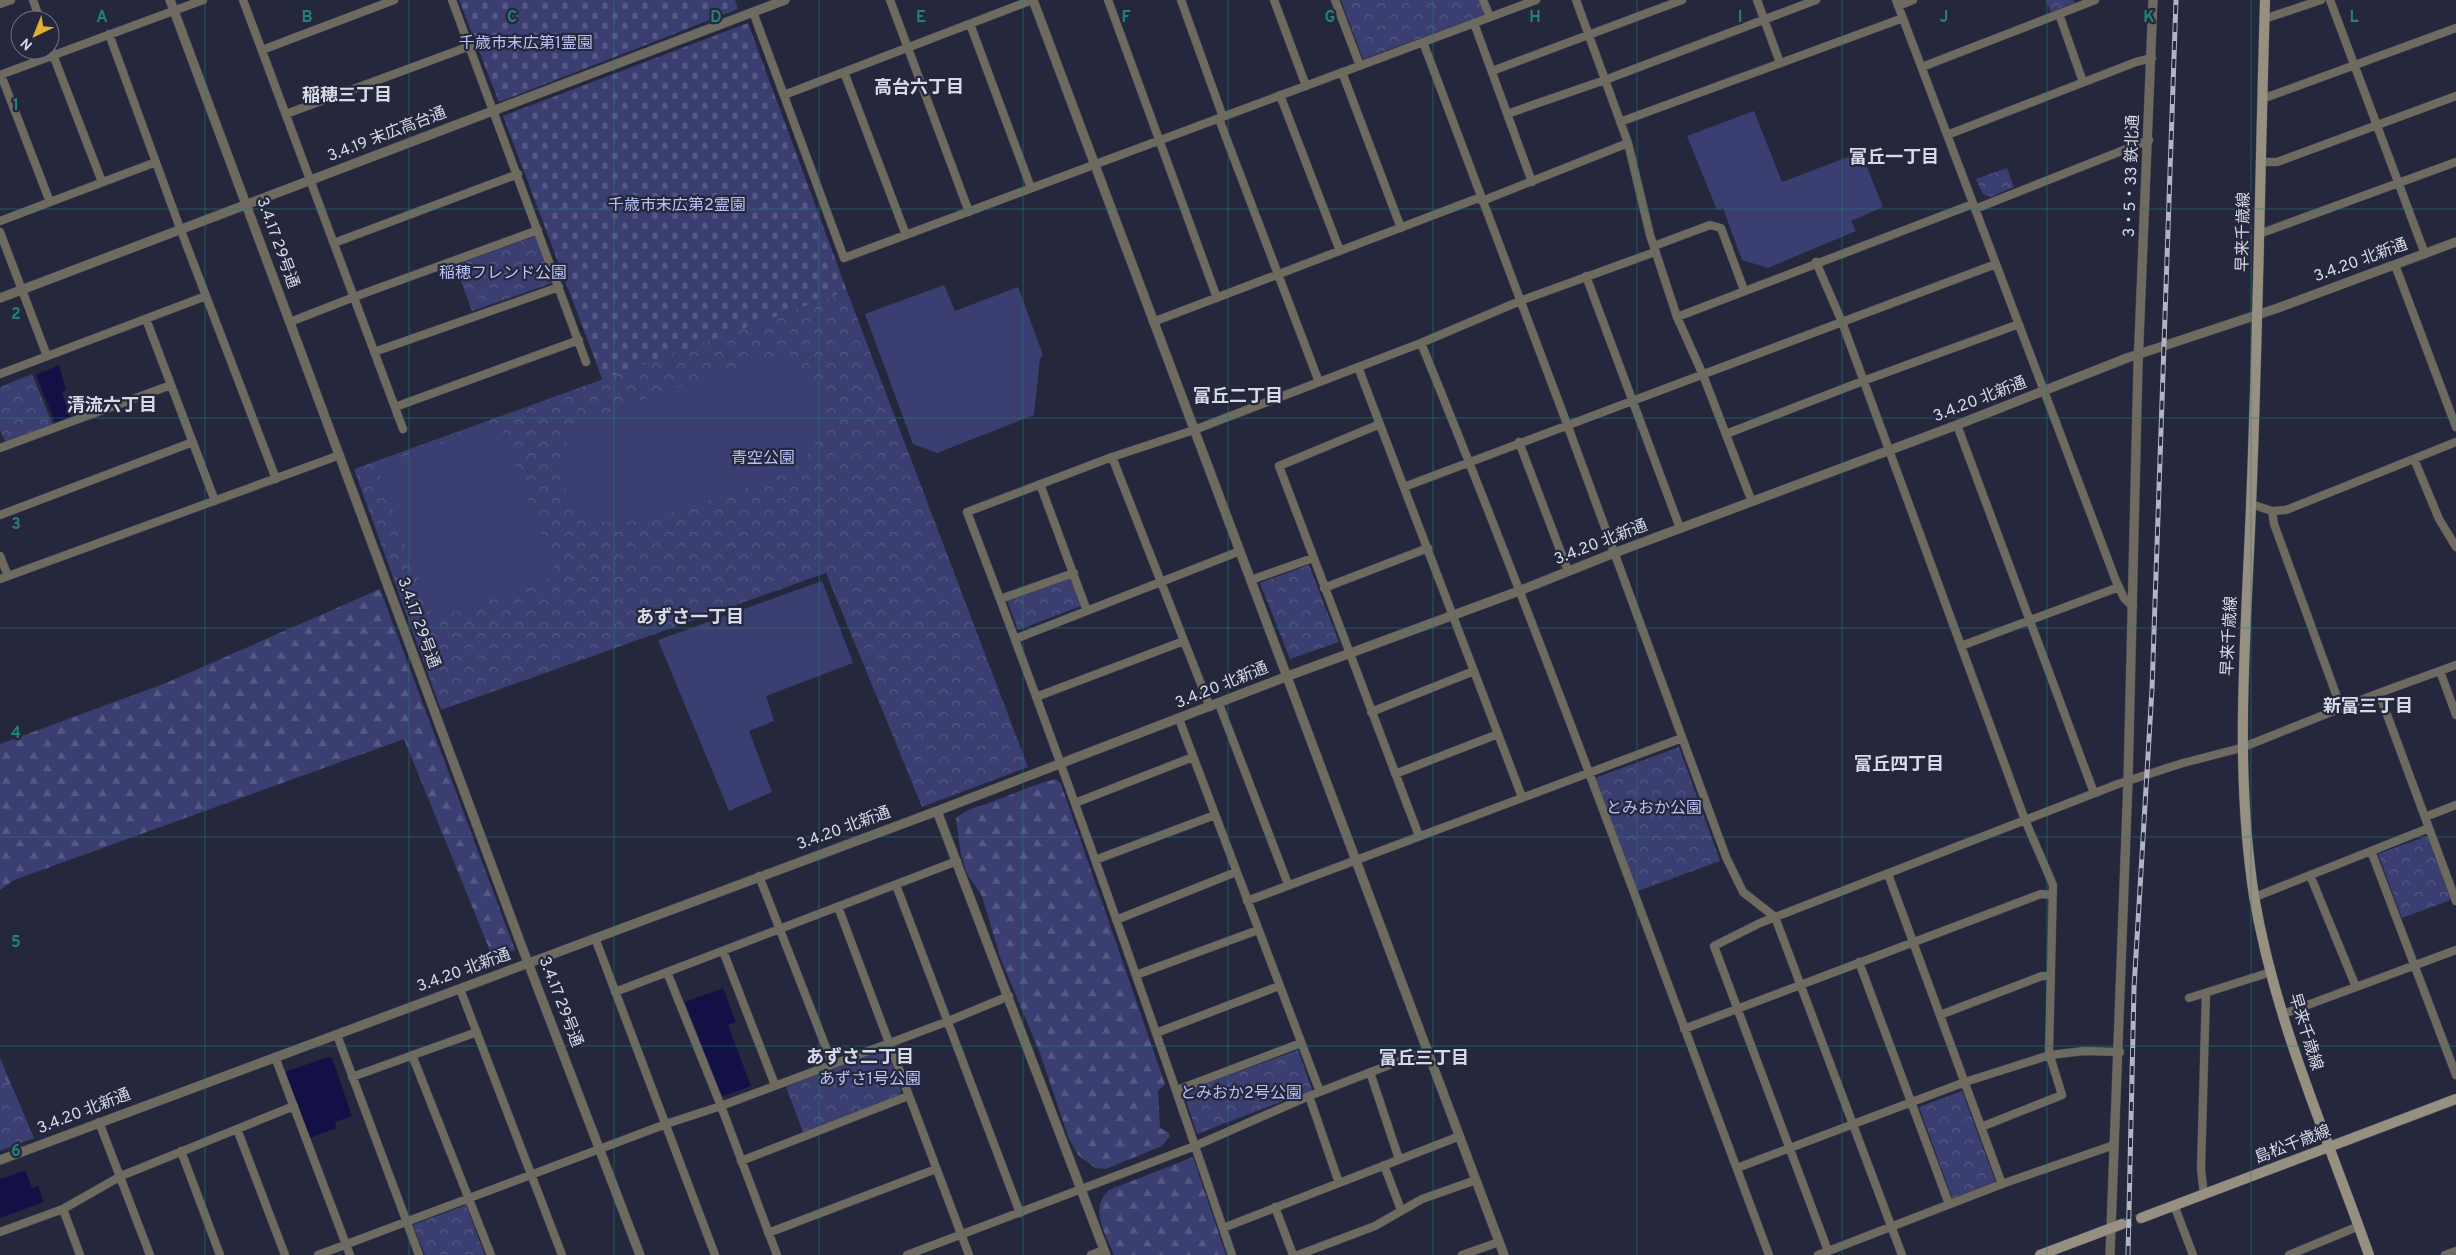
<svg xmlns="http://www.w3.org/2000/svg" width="2456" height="1255" font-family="Overpass,'Noto Sans JP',sans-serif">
	<defs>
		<pattern id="forest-firs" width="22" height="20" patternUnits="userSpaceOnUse" patternTransform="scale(1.25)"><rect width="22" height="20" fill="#3a3e71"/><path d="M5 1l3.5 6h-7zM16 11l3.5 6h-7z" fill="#565985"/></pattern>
		<pattern id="cemetery-stones" width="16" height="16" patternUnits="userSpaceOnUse" patternTransform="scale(1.25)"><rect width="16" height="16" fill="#3a3e71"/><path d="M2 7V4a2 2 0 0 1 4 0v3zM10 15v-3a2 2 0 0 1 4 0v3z" fill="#565985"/></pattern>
		<pattern id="park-crowns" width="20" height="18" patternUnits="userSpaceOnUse" patternTransform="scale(1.25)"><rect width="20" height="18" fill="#3a3e71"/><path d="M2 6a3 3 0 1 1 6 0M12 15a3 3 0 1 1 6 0" fill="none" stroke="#565985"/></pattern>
	</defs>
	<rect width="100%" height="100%" fill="#25283c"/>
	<!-- forest -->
	<path fill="url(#forest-firs)" d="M380,589L515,950L493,958L404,739L14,880L0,890V744L166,683Z
		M1056,779L1061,784L1165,1084L1158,1091L1160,1128L1168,1132L1170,1136L1162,1146L1106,1169L1095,1168L1078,1155L1069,1139L1040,1053L1000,957L982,896L967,874L961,855L956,818C968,808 978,807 992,802C1014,794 1033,784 1056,779Z
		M0,1058L34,1138L0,1151Z
		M1193,1157L1226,1255H1114C1105,1233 1089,1209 1109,1190Z"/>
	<!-- cemetery -->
	<path fill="url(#cemetery-stones)" d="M459,0H735L738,9L499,102Z
		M748,23L847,291L603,381L503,116Z"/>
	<!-- park -->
	<path fill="url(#park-crowns)" d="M1341,0H1479L1484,15L1363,59Z
		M2046,0H2073L2075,3L2051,12Z
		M2007,168L2014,187L1990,197L1983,194L1976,179Z
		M536,236L552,283L472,311L455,265Z
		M847,291L1028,767L922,807L826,573L441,710L354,469Z
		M32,374L53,425L6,443L0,430V387Z
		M1309,565L1339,642L1290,659L1260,583Z
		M1071,577L1081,606L1018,630L1007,600Z
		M1679,747L1720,861L1638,891L1595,778Z
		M2427,836L2451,900L2402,918L2378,854Z
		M884,1049L888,1052L901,1091L898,1097L803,1132L786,1087Z
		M1298,1050L1312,1090L1197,1134L1183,1092Z
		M0,1068L33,1136L0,1149Z
		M1962,1091L1996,1183L1953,1200L1919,1107Z
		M466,1205L485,1255H425L413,1225Z"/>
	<!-- pitch -->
	<path fill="#3a3e71" d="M1754,111L1782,182L1861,152L1883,207L1851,221L1856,231L1768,268L1742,260L1723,208L1717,210L1687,136Z
		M944,285L955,311L1018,287L1043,355L1040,358L1034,415L937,453L913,444L865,314Z
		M757,362L793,364L822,393L824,419L818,441L800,464L734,493L645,519L618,523L590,520L567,496L561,465L567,442L578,427L625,405Z
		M499,423L557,576L434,619L377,467Z
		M822,581L853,663L766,696L774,721L749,731L772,792L729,811L658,640Z"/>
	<!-- water -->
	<path fill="#131046" d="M59,365L66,390L62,393L71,417L55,422L36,375Z
		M723,988L736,1022L728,1025L751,1086L721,1097L685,1002Z
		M328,1057L332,1058L352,1116L335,1122L336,1128L310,1138L285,1072Z
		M25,1170L32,1188L38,1186L44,1202L0,1218V1179Z"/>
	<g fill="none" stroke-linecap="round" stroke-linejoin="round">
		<!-- secondary-tunnel -->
		<path stroke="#404356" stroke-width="10" stroke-dasharray="10 5" stroke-linecap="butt" d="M2122,1224L2141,1218"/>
		<!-- minor casing -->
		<g stroke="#414457" stroke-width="9">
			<path id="minor" d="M33,0L40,20
				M243,0L403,429
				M452,0L586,362
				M890,0L969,212
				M1108,0L1217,298
				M1181,0L1223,117
				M1274,0L1306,86
				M1335,0L1360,66
				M1483,0L1490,17
				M1576,0L1628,143L1650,235L1677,317L1703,375L1752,502
				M1757,0L1780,63
				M1896,0L2116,581L2124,598L2133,607
				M2330,0L2425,254
				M0,4L11,0
				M1898,6L1913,0
				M753,12L844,258L1536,0
				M2059,14L2083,82
				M2264,19L2321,0
				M1474,23L1532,182
				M970,24L1031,188
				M109,34L180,228L276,479
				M1423,42L1567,424L1726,857L1743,892L1775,917L1902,1255
				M50,47L102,182
				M262,50L394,0
				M1922,67L2095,0
				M1492,71L1682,0
				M844,72L906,235
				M1342,72L1401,228
				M0,75L203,0
				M1,75L50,202
				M784,95L1032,0
				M1280,95L1340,251
				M2262,99L2456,28
				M286,114L470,46
				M1507,114L1605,80L1816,0
				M1219,119L1319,382
				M1620,122L1903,18
				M1947,135L2136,62L2152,58
				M2260,162H2277L2456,96
				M1482,201L1628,143
				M1975,209L2149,140
				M0,221L156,162
				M0,232L47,356
				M2259,234L2456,162
				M334,243L518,174
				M1654,246L1710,225L1721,228L1744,290
				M1816,262L1842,322L2025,820L2053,885L2049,1053L2062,1095L1981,1127
				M2395,265L2456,427
				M1586,276L1680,528
				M1677,317L1973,204
				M146,319L215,501
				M290,322L354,297L538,230
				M1153,322L1481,197
				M1421,343C1544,644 1655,950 1769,1255
				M374,352L559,287
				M1358,367L1522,797
				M0,374L206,296
				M395,407L579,340
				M1380,424L1279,466L1419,836
				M1957,425L2094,793
				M1726,434L1863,381L2019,324
				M1519,442L1568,571
				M0,448L171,385
				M1112,457L1210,707
				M2414,459L2439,519L2456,547
				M1040,484L1087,611
				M1404,487L1996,264
				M2251,504L2272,511L2286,510L2456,442
				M2272,511L2274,524L2341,708
				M0,515L193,442
				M0,556L8,576
				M0,579L340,455
				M1251,580L1313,558
				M1324,588L1428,548
				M1000,599L1074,573
				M1015,639L1240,551
				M1961,646L2119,587
				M2440,671L2456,715
				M2379,693L2456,901
				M1036,697L1184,641
				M1219,704L1288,884
				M1371,712L1474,671
				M1179,719L1320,1092
				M1395,774L1498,734
				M1075,803L1193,757
				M2425,817L2456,805
				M2371,851L2456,1075
				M1095,860L1215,815
				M1888,874L2002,1184
				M2310,875L2356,987
				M759,876L832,1063
				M896,885L1020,1213
				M2255,897L2429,828
				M1247,901L1682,738
				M838,907L969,1255
				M1116,920L1236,872
				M595,938L715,1255
				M723,951L775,1085
				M1859,962L1949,1204
				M667,972L721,1106L777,1255
				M1136,975L1258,930
				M460,989L562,1255
				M615,992L957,861
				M2189,998L2271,972
				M2283,1014L2456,950
				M1940,1015L2042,976H2051
				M1684,1029L2041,894L2052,895
				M1156,1033L1279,986
				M337,1035L419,1255
				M412,1055L491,1255
				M275,1057L350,1255
				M1370,1072L1399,1159
				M352,1077L477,1032
				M1177,1090L1301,1043
				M1309,1096L1339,1183
				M99,1122L150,1255
				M237,1129L285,1255
				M181,1151L220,1255
				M741,1161L908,1096
				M1384,1165L1401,1210
				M1737,1168L1965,1082L2050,1055L2084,1051L2120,1052
				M2204,1195L2201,1169L2206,993
				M2174,1205L2193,1255
				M1275,1207L1293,1255
				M63,1209L80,1255
				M1223,1228L1460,1136
				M0,1232L63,1209L121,1176L294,1106
				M768,1233L936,1169
				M1828,1251L1714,946L1760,923L2118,784L2183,763L2241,748L2379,693L2456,665
				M318,1255L666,1124L721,1106L946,1022L1009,996
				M907,1255L1195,1146L1309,1096L1428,1050
				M1091,1255L1104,1250
				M1232,1255C1148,1006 1061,758 967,512L1112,457L1194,430L1421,343L1520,301L1655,252
				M1298,1255L1375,1226L1422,1199L1476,1180
				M1462,1255L1499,1242
				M1818,1255L2002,1184L2114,1145
				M2289,1255L2359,1226
				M2445,1255L2456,1251"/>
		</g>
		<!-- tertiary casing -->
		<g stroke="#414457" stroke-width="10">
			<path id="tertiary" d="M170,0L522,947L640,1255
				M1033,0L1504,1255
				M0,298L785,0
				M937,811L1106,1255
				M0,1160L937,811L1288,676L1519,591L1614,553L1957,425L2127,358L2278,308L2456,242
				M2110,1255L2128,781L2138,366L2153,0"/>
		</g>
		<!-- secondary casing -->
		<g stroke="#414457" stroke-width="11">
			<path id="secondary" d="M2265,0C2260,169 2258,337 2251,506C2246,636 2234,766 2254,896C2275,1021 2327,1136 2369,1255
				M2141,1218L2456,1099
				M2040,1255L2122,1224"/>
		</g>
		<!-- minor -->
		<use href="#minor" stroke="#6f6a60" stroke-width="8"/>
		<!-- tertiary -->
		<use href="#tertiary" stroke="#6f6a60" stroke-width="9"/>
		<!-- secondary -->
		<use href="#secondary" stroke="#978f7f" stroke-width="10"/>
		<!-- rail casing -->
		<g stroke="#b1b4c3" stroke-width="5">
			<path id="rail" d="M2128,1255L2134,988L2152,689L2176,0"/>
		</g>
		<!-- rail -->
		<use href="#rail" stroke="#25283c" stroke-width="3" stroke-dasharray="9" stroke-linecap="butt"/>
	</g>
	<!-- grid -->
	<path fill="none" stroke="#23807a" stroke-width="1" stroke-opacity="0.55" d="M205,0V1255M409,0V1255M614,0V1255M819,0V1255M1023,0V1255M1228,0V1255M1433,0V1255M1637,0V1255M1842,0V1255M2047,0V1255M2251,0V1255M0,209H2456M0,418H2456M0,628H2456M0,837H2456M0,1046H2456"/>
	<g text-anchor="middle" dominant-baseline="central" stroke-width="4.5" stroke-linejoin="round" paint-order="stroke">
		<!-- park labels -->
		<g font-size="16" fill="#bac2f8" stroke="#25283c">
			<text x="526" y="44">千歳市末広第1霊園</text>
			<text x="677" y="206">千歳市末広第2霊園</text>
			<text x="503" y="274">稲穂フレンド公園</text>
			<text x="763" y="459">青空公園</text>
			<text x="1654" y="809">とみおか公園</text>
			<text x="870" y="1080">あずさ1号公園</text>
			<text x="1241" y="1094">とみおか2号公園</text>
		</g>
		<!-- street labels -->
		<g font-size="16" fill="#d7dae7" stroke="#25283c">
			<text transform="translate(387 135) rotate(-21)">3.4.19 末広高台通</text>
			<text transform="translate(2132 176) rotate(-88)">3・5・33 鉄北通</text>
			<text transform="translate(2244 232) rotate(-89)">早来千歳線</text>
			<text transform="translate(277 243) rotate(70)">3.4.17 29号通</text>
			<text transform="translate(2361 261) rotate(-20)">3.4.20 北新通</text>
			<text transform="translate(1980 400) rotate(-21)">3.4.20 北新通</text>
			<text transform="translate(1601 543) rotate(-21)">3.4.20 北新通</text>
			<text transform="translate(418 623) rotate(70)">3.4.17 29号通</text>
			<text transform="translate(2230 636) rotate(-87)">早来千歳線</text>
			<text transform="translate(1222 686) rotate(-22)">3.4.20 北新通</text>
			<text transform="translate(844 829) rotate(-20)">3.4.20 北新通</text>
			<text transform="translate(464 971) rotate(-20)">3.4.20 北新通</text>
			<text transform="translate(560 1002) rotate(69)">3.4.17 29号通</text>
			<text transform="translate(2305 1032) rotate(73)">早来千歳線</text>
			<text transform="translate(84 1112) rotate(-21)">3.4.20 北新通</text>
			<text transform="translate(2293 1145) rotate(-21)">島松千歳線</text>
		</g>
		<!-- neighbourhood labels -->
		<g font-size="18" font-weight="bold" fill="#d7dae7" stroke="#25283c">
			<text x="919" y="88">高台六丁目</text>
			<text x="347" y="96">稲穂三丁目</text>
			<text x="1894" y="158">富丘一丁目</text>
			<text x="1238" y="397">富丘二丁目</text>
			<text x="112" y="406">清流六丁目</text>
			<text x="690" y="618">あずさ一丁目</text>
			<text x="2368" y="707">新富三丁目</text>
			<text x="1899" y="765">富丘四丁目</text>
			<text x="860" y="1058">あずさ二丁目</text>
			<text x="1424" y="1059">富丘三丁目</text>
		</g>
	</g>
	<g font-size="16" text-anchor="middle" font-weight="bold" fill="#23807a" stroke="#25283c" stroke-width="4.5" stroke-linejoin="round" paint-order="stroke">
		<text x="102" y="22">A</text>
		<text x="307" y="22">B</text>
		<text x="512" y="22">C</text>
		<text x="716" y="22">D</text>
		<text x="921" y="22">E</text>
		<text x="1126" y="22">F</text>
		<text x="1330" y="22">G</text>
		<text x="1535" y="22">H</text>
		<text x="1740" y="22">I</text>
		<text x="1944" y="22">J</text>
		<text x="2149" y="22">K</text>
		<text x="2354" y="22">L</text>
		<text x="16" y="110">1</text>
		<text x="16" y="319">2</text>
		<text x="16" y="529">3</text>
		<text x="16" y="738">4</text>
		<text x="16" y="947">5</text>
		<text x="16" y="1156">6</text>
	</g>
	<!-- north arrow -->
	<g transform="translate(35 35) rotate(223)"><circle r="24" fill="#25283c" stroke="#6c6f80"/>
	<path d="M0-4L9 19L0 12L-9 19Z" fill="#e0b034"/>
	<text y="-8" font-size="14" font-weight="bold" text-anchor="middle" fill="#d7dae7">N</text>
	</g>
</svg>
